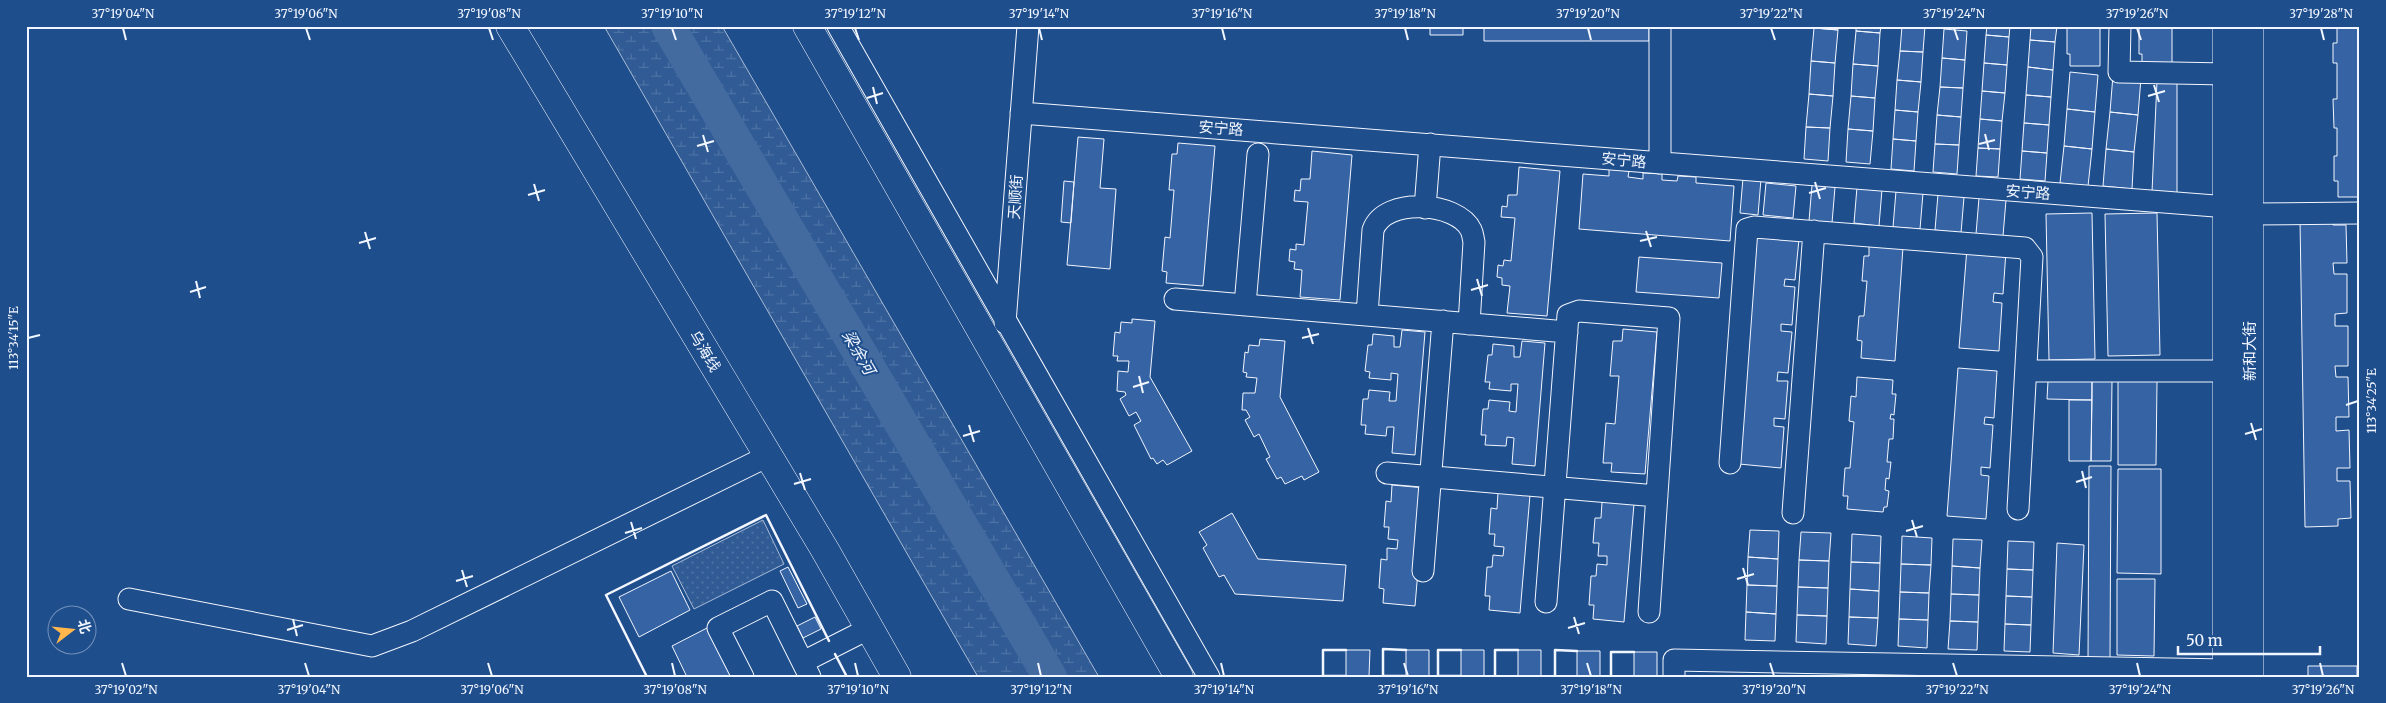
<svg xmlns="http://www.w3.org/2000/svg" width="2386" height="703" font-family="Merriweather,'Noto Sans SC',serif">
	<defs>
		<pattern id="grass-dots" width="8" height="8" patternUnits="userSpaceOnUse" patternTransform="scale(1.25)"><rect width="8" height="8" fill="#305b95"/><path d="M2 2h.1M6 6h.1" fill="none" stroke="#4e73a5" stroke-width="1.8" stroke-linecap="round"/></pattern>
		<pattern id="wetland-marsh" width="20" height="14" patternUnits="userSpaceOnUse" patternTransform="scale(1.25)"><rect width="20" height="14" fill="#305b95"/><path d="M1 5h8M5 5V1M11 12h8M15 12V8" fill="none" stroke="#4e73a5"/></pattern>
	</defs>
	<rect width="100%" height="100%" fill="#1f4e8c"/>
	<!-- grass -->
	<path fill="url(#grass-dots)" stroke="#a8bbd7" d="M763,520L784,564L694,609L672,566Z"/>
	<!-- wetland -->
	<path fill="url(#wetland-marsh)" stroke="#a8bbd7" d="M604,26H722L1099,677H978Z"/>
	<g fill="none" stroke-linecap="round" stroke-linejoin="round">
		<!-- river -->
		<path stroke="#446ba0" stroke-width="34" d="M668,26L1050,677"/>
	</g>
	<!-- building -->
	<path fill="#3563a3" stroke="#f2f6ff" d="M1430,26H1463V35H1430Z
		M1484,26H1649V41H1484Z
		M1814,26H1838V30L1814,28Z
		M1856,26H1881L1880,33L1856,31Z
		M1902,26H1925L1923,52L1900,51Z
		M1987,26H2010L2009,37L1986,35Z
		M2031,26H2057L2055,42L2030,40Z
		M2067,26H2100V66H2070V54H2067Z
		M2139,26H2172V67H2142V54H2139Z
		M1814,28L1838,30L1835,63L1811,61Z
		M2337,28H2360V197H2338V181H2334V156H2337V128H2334L2333,99H2337V63H2333V43H2337Z
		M1944,29L1967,31L1965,60L1942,58Z
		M1856,31L1880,33L1878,66L1853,64Z
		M1986,35L2009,37L2007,65L1984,63Z
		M2030,40L2055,42L2053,70L2028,67Z
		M1900,51L1923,52L1921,82L1897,80Z
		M1942,58L1965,60L1963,88L1940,87Z
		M1811,61L1835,63L1833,96L1809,94Z
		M1984,63L2007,65L2005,93L1982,91Z
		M1853,64L1878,66L1875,98L1851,96Z
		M2028,67L2053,70L2051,97L2026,95Z
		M2070,72L2098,75L2095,112L2067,109Z
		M2113,75L2141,78L2138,115L2110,112Z
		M1897,80L1921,82L1918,112L1895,110Z
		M2157,81H2177V193L2152,192Z
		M1940,87L1963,88L1961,117L1937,115Z
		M1982,91L2005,93L2002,121L1980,119Z
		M1809,94L1833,96L1830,128L1806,127Z
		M2026,95L2051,97L2049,125L2024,123Z
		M1851,96L1875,98L1873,131L1848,129Z
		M2067,109L2095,112L2092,149L2064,146Z
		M1895,110L1918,112L1916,141L1893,139Z
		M2110,112L2138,115L2134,152L2106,149Z
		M1937,115L1961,117L1959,145L1935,144Z
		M1980,119L2002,121L2000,149L1978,148Z
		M2024,123L2049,125L2047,153L2022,151Z
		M1806,127L1830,128L1828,161L1804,159Z
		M1848,129L1873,131L1870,164L1846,162Z
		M1078,137L1104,139L1100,188L1116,189L1110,269L1067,265Z
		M1893,139L1916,141L1914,171L1891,169Z
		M1178,143L1215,146L1203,286L1166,283L1167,272L1162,271L1165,237L1170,238L1174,190H1169L1172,154H1177Z
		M1935,144L1959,145L1957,174L1933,172Z
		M2064,146L2092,149L2088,186L2060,183Z
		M1978,148L2000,149L1998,177L1976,176Z
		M2106,149L2134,152L2132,189L2103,186Z
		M1312,151L1352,155L1340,300L1300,297L1302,270L1294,269L1295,262L1289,261L1290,249L1296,250V244L1304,245L1308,202L1294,201L1295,190L1300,191L1301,179H1310Z
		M2022,151L2047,153L2045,181L2020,179Z
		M1519,167L1560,171L1547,316L1507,313L1510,286L1502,285V278L1497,277L1498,265L1503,266L1504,260L1511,261L1515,218L1501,217L1502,206L1507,207L1508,195H1517Z
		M1609,169L1629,171L1628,177L1643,179V173L1662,174V180L1677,181L1678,176L1696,177V183L1734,186L1730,241L1579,229L1583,174L1609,176Z
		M1743,178L1761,179L1758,215L1740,213Z
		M1064,181L1074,182L1071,223L1061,222Z
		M1766,183L1796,186L1793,218L1763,215Z
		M1812,185L1835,187L1832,223L1809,221Z
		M1857,187L1882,189L1879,226L1854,223Z
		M1896,191L1923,193L1920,229L1893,227Z
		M1938,194L1964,197L1961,233L1935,230Z
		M1979,198L2006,200L2003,236L1976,234Z
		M2092,213L2095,359L2049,360L2046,214Z
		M2157,213L2160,355L2108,356L2105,214Z
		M2333,219V225H2346L2347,263H2333L2334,274H2347V313L2335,314V326H2348V366H2335L2336,377H2348L2349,417H2336V431L2349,430L2350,468H2337V481H2350L2351,518L2338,519V526L2305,527L2300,220Z
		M1756,236L1799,239L1795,280L1785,279L1784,286L1795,287L1792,325L1781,324V331L1792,332L1788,373L1778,372L1777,381H1788L1785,419L1774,418V426L1784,427L1781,468L1739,464Z
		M1869,244L1903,247L1895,361L1861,358L1862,341L1857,340L1859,316H1864L1867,281H1862L1864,256H1869Z
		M1967,248L2006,251L2003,294L1994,293L1993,302L2002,303L1999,351L1959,348Z
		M1639,257L1722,263L1719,298L1636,292Z
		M1132,319L1155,321L1150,377L1192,451L1167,465L1163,460L1157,464L1153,458L1151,459L1134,425L1141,421L1136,412L1129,416L1120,399L1126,395L1125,392L1117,391L1118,371L1128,372L1129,361H1117L1118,356H1113L1115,332L1120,333L1121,322L1132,323Z
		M1623,329L1657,332L1645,474L1611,472L1612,463H1603L1606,423L1615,424L1619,376H1610L1613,341H1622Z
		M1402,330L1425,332L1415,455L1392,453L1394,427H1387L1386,436L1365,434L1366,425H1361L1363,399H1368L1369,390L1390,392L1389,401H1396L1398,374L1391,373V380L1369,378L1370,372L1365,371L1368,345H1372L1373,334L1394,336V347H1400Z
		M1260,339L1285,341L1280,397L1319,472L1304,480L1302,476L1285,484L1281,477L1277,479L1266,459L1270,457L1259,434L1254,437L1245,420L1250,417L1246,410H1242L1243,393H1255L1257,378L1246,377L1247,373L1243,372L1245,352L1248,353L1249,345L1259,346Z
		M1522,341L1545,343L1535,466L1512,464L1514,438L1507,437L1506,446L1485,445L1486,435H1481L1483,409H1488L1489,400L1510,402L1509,411L1516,412L1518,384H1511V391L1489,389L1490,382H1485L1488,355H1492L1493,344L1514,346V357H1520Z
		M1958,368L1997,371L1994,418L1985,417L1984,424L1993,425L1990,468L1981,467V475L1989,476L1986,519L1947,516Z
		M1857,377L1893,380L1892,394H1896L1894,415L1891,414L1890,419H1894L1893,439H1889L1887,462H1891L1889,479L1886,478L1885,490L1889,491L1887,507H1884L1883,512L1847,509L1848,496H1843L1845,468H1850L1854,422L1849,421L1851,396L1856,397Z
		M2048,381H2092V400L2047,399Z
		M2092,381H2112L2111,461H2091Z
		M2118,381H2157L2156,465H2118Z
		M2069,400H2092L2091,461H2069Z
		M2089,466H2111L2110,660H2088Z
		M2118,469H2161V574L2117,573Z
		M1392,485L1425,488L1415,606L1383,603L1384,589L1379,588L1381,559L1387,560V548L1397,549L1398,540L1388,539L1389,527H1384L1386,501L1391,502Z
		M1498,492L1530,495L1520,613L1489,610L1490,596H1485L1487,567H1492L1493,555L1503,556L1504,547L1494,546L1495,534H1489L1491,508L1497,509Z
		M1602,502L1634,504L1624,622L1593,619L1594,605H1589L1591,576H1596L1597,564L1607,565V556H1598L1599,543H1593L1595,518H1601Z
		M1232,513L1258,559L1346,565L1343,601L1235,594L1224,575L1219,577L1203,548L1207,545L1199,532Z
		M1750,530L1779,531L1778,559L1748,557Z
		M1801,532L1831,533L1829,561L1799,560Z
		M1852,534L1881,536L1880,563L1851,562Z
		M1902,536L1932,538L1931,565L1901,564Z
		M1953,539L1982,540L1980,568L1952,566Z
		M2008,541L2034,542L2033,570L2007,569Z
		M2057,543L2084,545L2079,655L2053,653Z
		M1748,557L1778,559L1777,586L1747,585Z
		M1799,560L1829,561L1828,588L1798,587Z
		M1851,562L1880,563L1879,591L1850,589Z
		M1901,564L1931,565L1929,593L1900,592Z
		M1952,566L1980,568L1979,595L1951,594Z
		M788,567L807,604L798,608L780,571Z
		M2007,569L2033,570L2032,597L2006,596Z
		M671,571L690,610L639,637L619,597Z
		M2117,579H2155L2154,656L2117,655Z
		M1747,585L1777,586L1776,614L1746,612Z
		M1798,587L1828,588L1827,616L1797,615Z
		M1850,589L1879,591L1878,618L1849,617Z
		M1900,592L1929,593L1928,620L1899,619Z
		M1951,594L1979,595L1978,622L1950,621Z
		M2006,596L2032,597L2031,625L2005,624Z
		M1746,612L1776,614L1775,641L1745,640Z
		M1797,615L1827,616L1826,644L1796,642Z
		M815,617L821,629L803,638L797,626Z
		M1849,617L1878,618L1876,646L1848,644Z
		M1899,619L1928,620L1927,648L1898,646Z
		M1950,621L1978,622L1977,650L1948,649Z
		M2005,624L2031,625L2030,652L2004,651Z
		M707,628L732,677H687L672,646Z
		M1346,650H1370L1369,676H1346Z
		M1406,650H1429V676H1406Z
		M1461,650H1484V676H1461Z
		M1518,650H1541V677H1518Z
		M1577,651H1600V677H1577Z
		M1634,652H1657V677H1634Z
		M2308,666H2357V677H2308Z"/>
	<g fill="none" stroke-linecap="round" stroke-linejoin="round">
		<!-- minor casing -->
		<g stroke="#f2f6ff" stroke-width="23">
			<path id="minor" d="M838,26L1209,677
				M1660,26V163
				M2120,26L2119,72L2227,74
				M1021,113L2228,207
				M1425,208L1430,144
				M2249,214L2360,213
				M1175,299L1567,332
				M1245,305L1258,154
				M1367,315L1373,230C1385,196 1458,202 1471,230C1473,234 1473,238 1474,242L1469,324
				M1005,323L1028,26
				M2026,371H2227
				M1730,463L1747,229L1754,227L2025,248L2032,257L2018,509
				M1387,473L1657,496
				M1793,513L1814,231
				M1423,571L1443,321
				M129,599L372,646L412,631L768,456
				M1546,602L1568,315L1579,311L1669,318L1649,612
				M803,662L870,628
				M743,677L718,628L772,601L810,677
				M1674,677V660L2227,670"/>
		</g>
		<!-- major casing -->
		<g stroke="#f2f6ff" stroke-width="29">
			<path id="major" d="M807,26L1179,677
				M2227,26V677
				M2249,677V26"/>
		</g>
		<!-- highway casing -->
		<g stroke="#f2f6ff" stroke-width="29">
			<path id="highway" d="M510,26L825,550L897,677"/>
		</g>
		<!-- minor -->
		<use href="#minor" stroke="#1f4e8c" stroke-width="21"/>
		<!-- major -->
		<use href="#major" stroke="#1f4e8c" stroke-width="28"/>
		<!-- highway -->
		<use href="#highway" stroke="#1f4e8c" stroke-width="28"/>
		<!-- wall -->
		<path stroke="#f2f6ff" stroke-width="2.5" d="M835,654L847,677
			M1323,676H1346
			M1383,676H1406
			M1438,676H1461
			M647,677L606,595L766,515L829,641
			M1323,677V650H1346
			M1383,677V649L1406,650
			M1438,677V650H1461
			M1495,677V650H1518
			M1495,677H1518
			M1555,677V650L1577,651
			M1555,677H1564
			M1611,677V652H1634"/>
	</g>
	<!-- ticks -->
	<path fill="none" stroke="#f2f6ff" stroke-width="2" d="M123,28L126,40M306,28L310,40M489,28L493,40M672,28L676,40M855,28L859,40M1039,28L1042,40M1222,28L1225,40M1405,28L1408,40M1588,28L1591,40M1771,28L1775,40M1954,28L1958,40M2137,28L2141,40M2321,28L2324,40M2154,85L2159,102M873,87L877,104M2148,96L2165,91M867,98L883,93M1985,134L1989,150M703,135L708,152M1979,144L1995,140M697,146L714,141M1815,182L1820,199M534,184L539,201M1809,193L1826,188M528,195L545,190M1646,231L1651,247M365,232L370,249M1640,241L1657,237M359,243L376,238M1477,279L1482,296M196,281L200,298M1471,290L1488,285M190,292L206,287M1308,328L1313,344M28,338L40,335M1302,338L1319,334M1139,376L1143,393M1133,387L1149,382M2346,405L2358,401M2251,423L2256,440M969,425L974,442M2245,434L2262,429M963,436L980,431M2082,471L2086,488M800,473L805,490M2076,482L2092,477M794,484L811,479M1912,520L1917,537M631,522L636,539M1906,531L1923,526M625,533L642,528M1743,568L1748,585M462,570L467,587M1737,579L1754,574M456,581L473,576M1574,617L1579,634M293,619L297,636M1568,628L1585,623M287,630L303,625M122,663L126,676M305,663L309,676M488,663L492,676M672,663L675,676M855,663L858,676M1038,663L1041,676M1221,663L1224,676M1404,663L1408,676M1587,663L1591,676M1770,663L1774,676M1953,663L1957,676M2137,663L2140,676M2320,663L2323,676"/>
	<g text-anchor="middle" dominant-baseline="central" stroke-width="4" stroke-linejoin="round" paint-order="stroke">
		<!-- street labels -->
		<g font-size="15" fill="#f2f6ff" stroke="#1f4e8c">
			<text transform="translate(1221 128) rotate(4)">安宁路</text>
			<text transform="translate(1624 160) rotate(5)">安宁路</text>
			<text transform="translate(2028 192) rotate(4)">安宁路</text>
			<text transform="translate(1015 197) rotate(-86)">天顺街</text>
			<text transform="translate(705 351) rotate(59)">乌海线</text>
			<text transform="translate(2249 351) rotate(-90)">新和大街</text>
		</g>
		<!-- water labels -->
		<g font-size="16" font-style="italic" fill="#f2f6ff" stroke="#1f4e8c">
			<text transform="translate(859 352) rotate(60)">梁余河</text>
		</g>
	</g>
	<!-- border -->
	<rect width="2386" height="703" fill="none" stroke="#1f4e8c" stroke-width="55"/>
	<!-- north arrow -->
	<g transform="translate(72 630) rotate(74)"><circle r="24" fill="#1f4e8c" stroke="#7391ba"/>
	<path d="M0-4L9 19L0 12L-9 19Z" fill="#ffb74d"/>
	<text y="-8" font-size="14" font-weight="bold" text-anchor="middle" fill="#f2f6ff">北</text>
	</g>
	<!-- scale -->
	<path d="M2178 646v8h142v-8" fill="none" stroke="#f2f6ff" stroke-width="2.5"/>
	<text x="2186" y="646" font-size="15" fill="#f2f6ff" stroke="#1f4e8c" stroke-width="4" paint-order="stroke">50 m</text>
	<rect x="28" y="28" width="2330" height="648" fill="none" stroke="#f2f6ff" stroke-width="2"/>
	<g font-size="12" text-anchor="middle" fill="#f2f6ff">
		<text x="123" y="18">37°19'04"N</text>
		<text x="306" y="18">37°19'06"N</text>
		<text x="489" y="18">37°19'08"N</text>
		<text x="672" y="18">37°19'10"N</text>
		<text x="855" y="18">37°19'12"N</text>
		<text x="1039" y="18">37°19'14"N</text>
		<text x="1222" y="18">37°19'16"N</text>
		<text x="1405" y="18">37°19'18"N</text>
		<text x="1588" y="18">37°19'20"N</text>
		<text x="1771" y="18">37°19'22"N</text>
		<text x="1954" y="18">37°19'24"N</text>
		<text x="2137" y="18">37°19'26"N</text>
		<text x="2321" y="18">37°19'28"N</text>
		<text transform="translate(14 338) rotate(-90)" y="4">113°34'15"E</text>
		<text transform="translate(2372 401) rotate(-90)" y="4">113°34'25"E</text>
		<text x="126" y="694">37°19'02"N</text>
		<text x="309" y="694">37°19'04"N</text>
		<text x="492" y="694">37°19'06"N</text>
		<text x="675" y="694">37°19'08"N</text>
		<text x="858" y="694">37°19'10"N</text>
		<text x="1041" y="694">37°19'12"N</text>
		<text x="1224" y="694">37°19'14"N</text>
		<text x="1408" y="694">37°19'16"N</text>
		<text x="1591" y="694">37°19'18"N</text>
		<text x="1774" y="694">37°19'20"N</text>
		<text x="1957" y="694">37°19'22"N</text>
		<text x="2140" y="694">37°19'24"N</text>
		<text x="2323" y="694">37°19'26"N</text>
	</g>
</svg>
